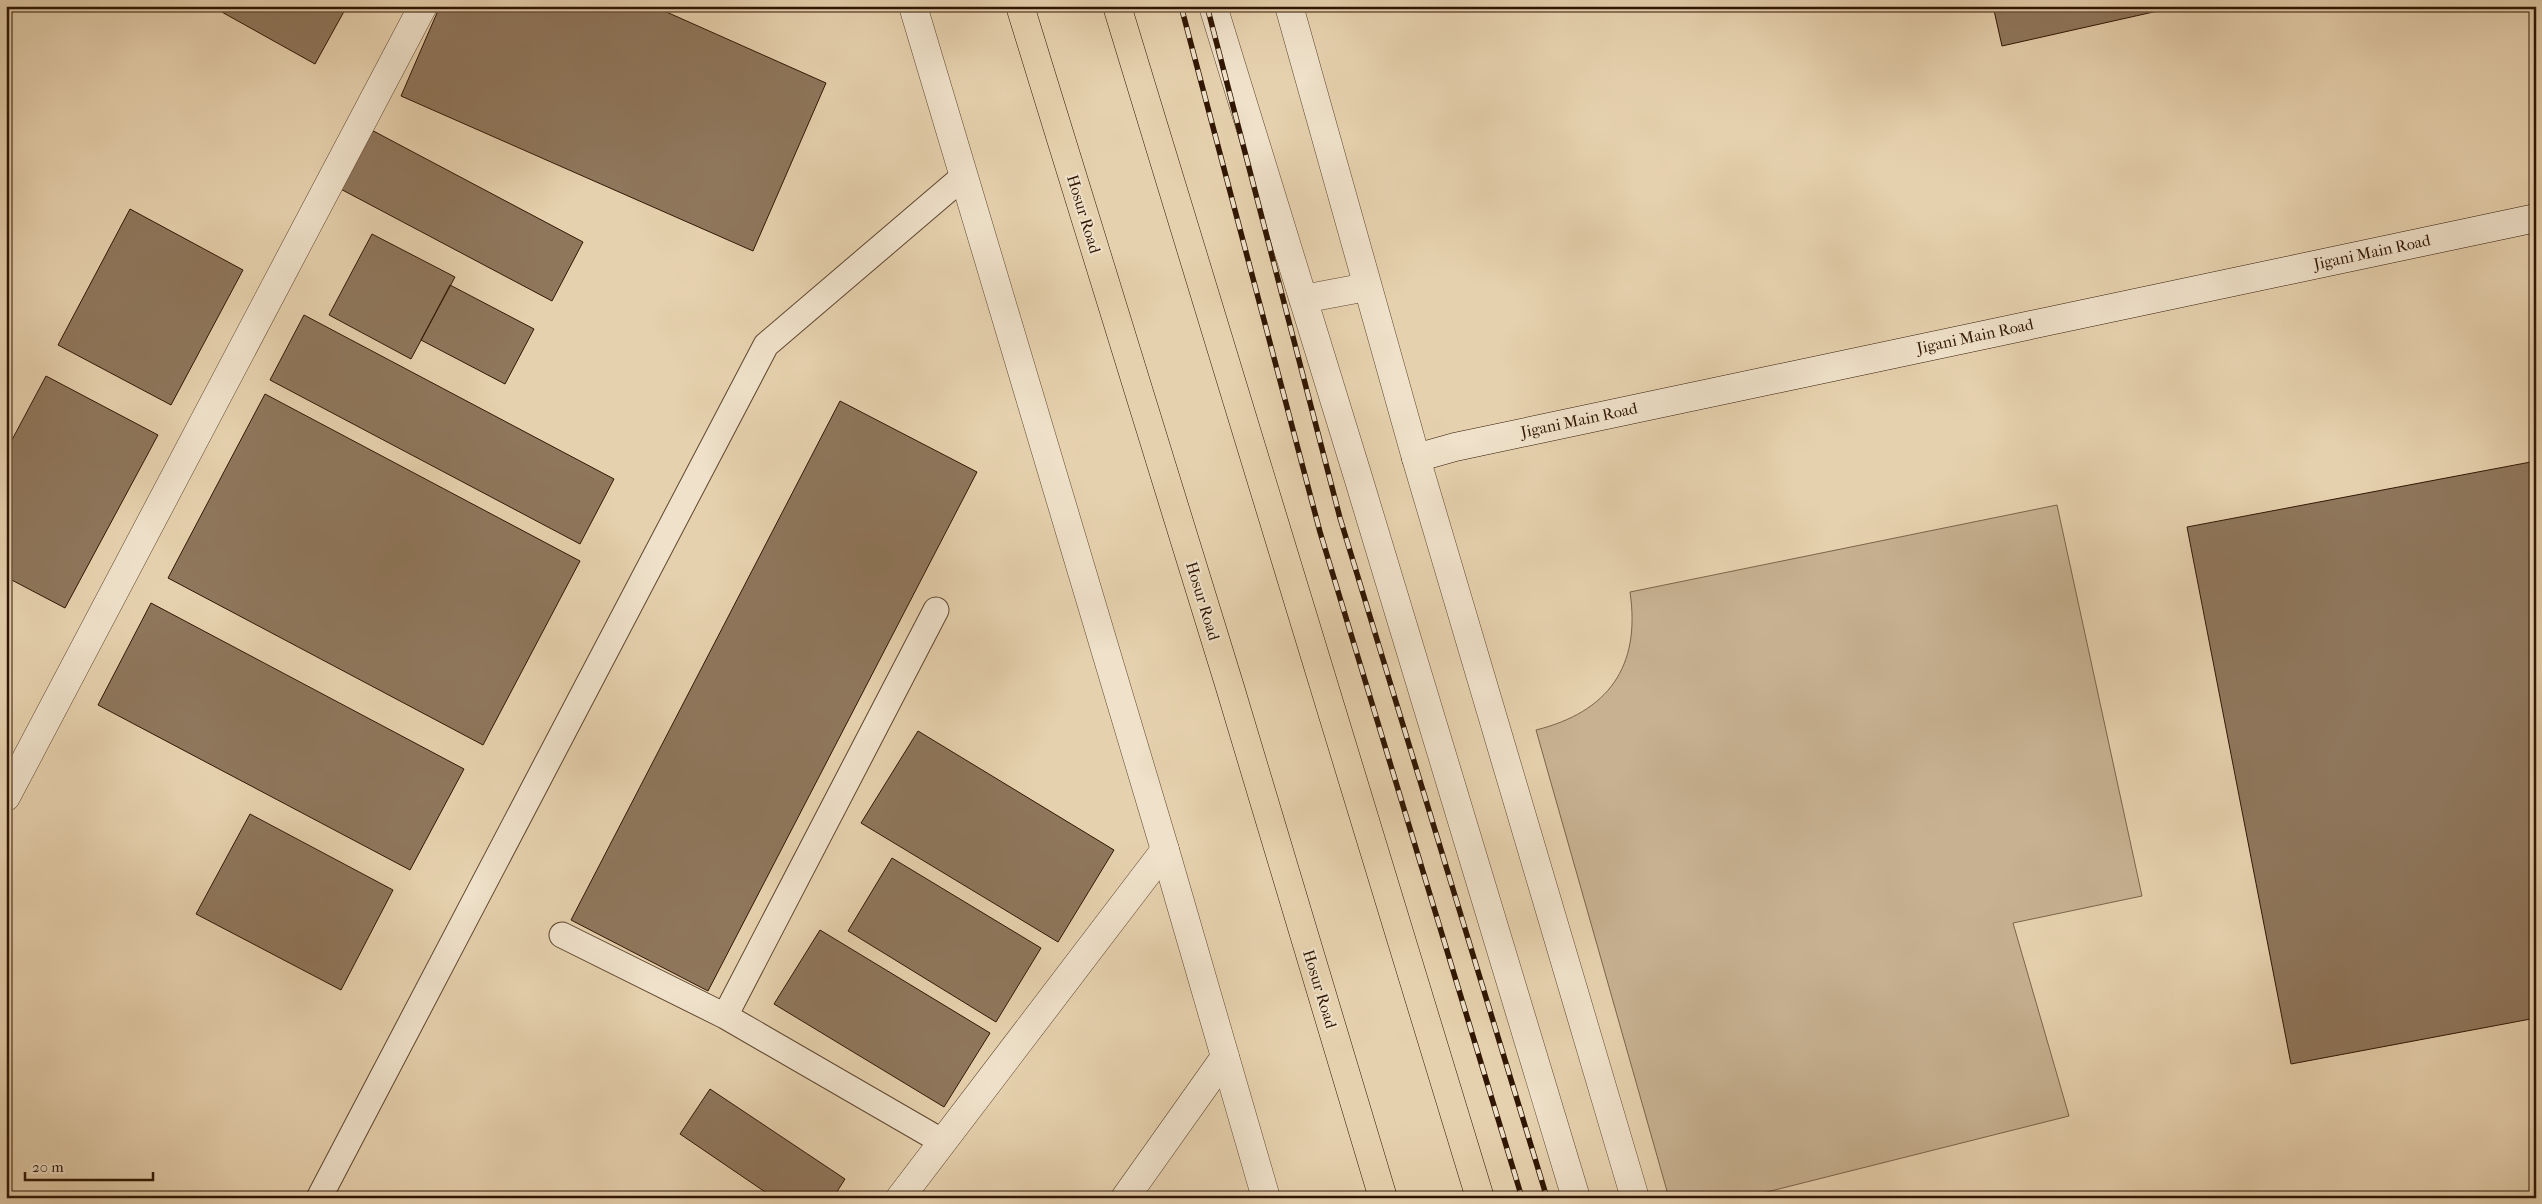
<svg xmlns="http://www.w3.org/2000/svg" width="2542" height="1204" font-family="'IM FELL French Canon',serif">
	<rect width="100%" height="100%" fill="#e6d1ae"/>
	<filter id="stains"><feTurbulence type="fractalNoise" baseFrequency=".004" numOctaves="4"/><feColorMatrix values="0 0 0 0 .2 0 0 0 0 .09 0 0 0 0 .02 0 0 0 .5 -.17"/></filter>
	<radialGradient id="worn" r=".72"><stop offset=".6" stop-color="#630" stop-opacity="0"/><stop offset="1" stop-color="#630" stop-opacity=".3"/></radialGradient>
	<!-- green -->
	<path fill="#c7b191" stroke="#7c644a" d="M2057,505L2142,896L2013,923L2069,1116L1743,1198H1669L1536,730C1608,712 1641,667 1630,592Z"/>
	<!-- building -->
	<path fill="#8f775c" stroke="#301603" d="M211,6H347L315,64Z
		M440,6H653L826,83L753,251L401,96Z
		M1993,6H2180L2002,46Z
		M364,126L583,242L552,301L333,185Z
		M130,209L243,270L171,405L58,345Z
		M372,234L455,277L411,359L329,315Z
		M450,285L534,329L505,384L421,340Z
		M304,315L614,479L580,544L270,380Z
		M46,376L158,435L65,608L6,577V451Z
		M265,394L580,561L483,745L168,578Z
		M840,401L977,472L708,991L571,920Z
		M2536,461V1018L2291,1064L2187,527Z
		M151,603L464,769L410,870L98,705Z
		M918,731L1114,850L1058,942L861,823Z
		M250,814L393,890L341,990L196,914Z
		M892,858L1041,948L996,1022L848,931Z
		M820,930L990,1033L944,1107L774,1004Z
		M710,1089L845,1179L833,1198H774L680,1134Z"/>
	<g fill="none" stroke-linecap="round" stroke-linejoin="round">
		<!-- service casing -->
		<g stroke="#5e452e" stroke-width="27">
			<path id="service" d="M562,935L725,1016L943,1142
				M725,1016L936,610
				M319,1198L766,345L964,176"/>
		</g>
		<!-- minor casing -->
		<g stroke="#5e452e" stroke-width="29">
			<path id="minor" d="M6,797L423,6
				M900,1198L1165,850
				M1125,1198L1225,1057"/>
		</g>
		<!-- tertiary casing -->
		<g stroke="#5e452e" stroke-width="29">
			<path id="tertiary" d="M913,6L1165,850L1266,1198
				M1213,6L1358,477L1576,1198
				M1289,6L1416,458L1635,1198
				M1303,299L1367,287"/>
		</g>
		<!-- secondary casing -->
		<g stroke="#301603" stroke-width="29">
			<path id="secondary" d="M1416,458L1455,447L2536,218"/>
		</g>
		<!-- trunk casing -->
		<g stroke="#301603" stroke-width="29">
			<path id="trunk" d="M1020,6L1229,684L1383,1198
				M1117,6L1480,1198"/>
		</g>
		<!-- service -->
		<use href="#service" stroke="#efe1ca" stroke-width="25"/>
		<!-- minor -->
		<use href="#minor" stroke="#efe1ca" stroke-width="28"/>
		<!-- tertiary -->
		<use href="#tertiary" stroke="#efe1ca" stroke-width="28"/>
		<!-- secondary -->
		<use href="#secondary" stroke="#efe1ca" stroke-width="28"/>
		<!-- trunk -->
		<use href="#trunk" stroke="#e6d1ae" stroke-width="28"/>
		<!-- rail casing -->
		<g stroke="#301603" stroke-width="5.5">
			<path id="rail" d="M1181,6L1320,532L1522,1198
				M1207,6L1340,518L1547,1198"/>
		</g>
		<!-- rail -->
		<use href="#rail" stroke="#efe1ca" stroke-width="4" stroke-dasharray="11" stroke-linecap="butt"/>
	</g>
	<g text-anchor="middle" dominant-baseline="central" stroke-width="4" stroke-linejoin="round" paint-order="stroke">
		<!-- street labels -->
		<g font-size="16" fill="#301603" stroke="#efe1ca">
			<text transform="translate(1084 214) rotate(73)">Hosur Road</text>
			<text transform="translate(2372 252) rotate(-12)">Jigani Main Road</text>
			<text transform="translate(1975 336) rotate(-12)">Jigani Main Road</text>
			<text transform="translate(1579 420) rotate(-12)">Jigani Main Road</text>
			<text transform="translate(1203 601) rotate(73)">Hosur Road</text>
			<text transform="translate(1320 989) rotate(73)">Hosur Road</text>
		</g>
	</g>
	<!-- margin -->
	<rect width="2542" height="1204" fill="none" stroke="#e6d1ae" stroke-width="25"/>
	<rect x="8" y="8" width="2527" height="1189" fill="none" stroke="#301603" stroke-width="2.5"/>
	<rect x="12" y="12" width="2517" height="1179" fill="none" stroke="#301603"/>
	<!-- scale -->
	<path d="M25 1172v8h128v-8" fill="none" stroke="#301603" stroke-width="2.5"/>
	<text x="32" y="1172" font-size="15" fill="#301603" stroke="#efe1ca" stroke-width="4" paint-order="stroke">20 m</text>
	<rect width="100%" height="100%" filter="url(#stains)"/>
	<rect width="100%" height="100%" fill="url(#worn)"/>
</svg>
